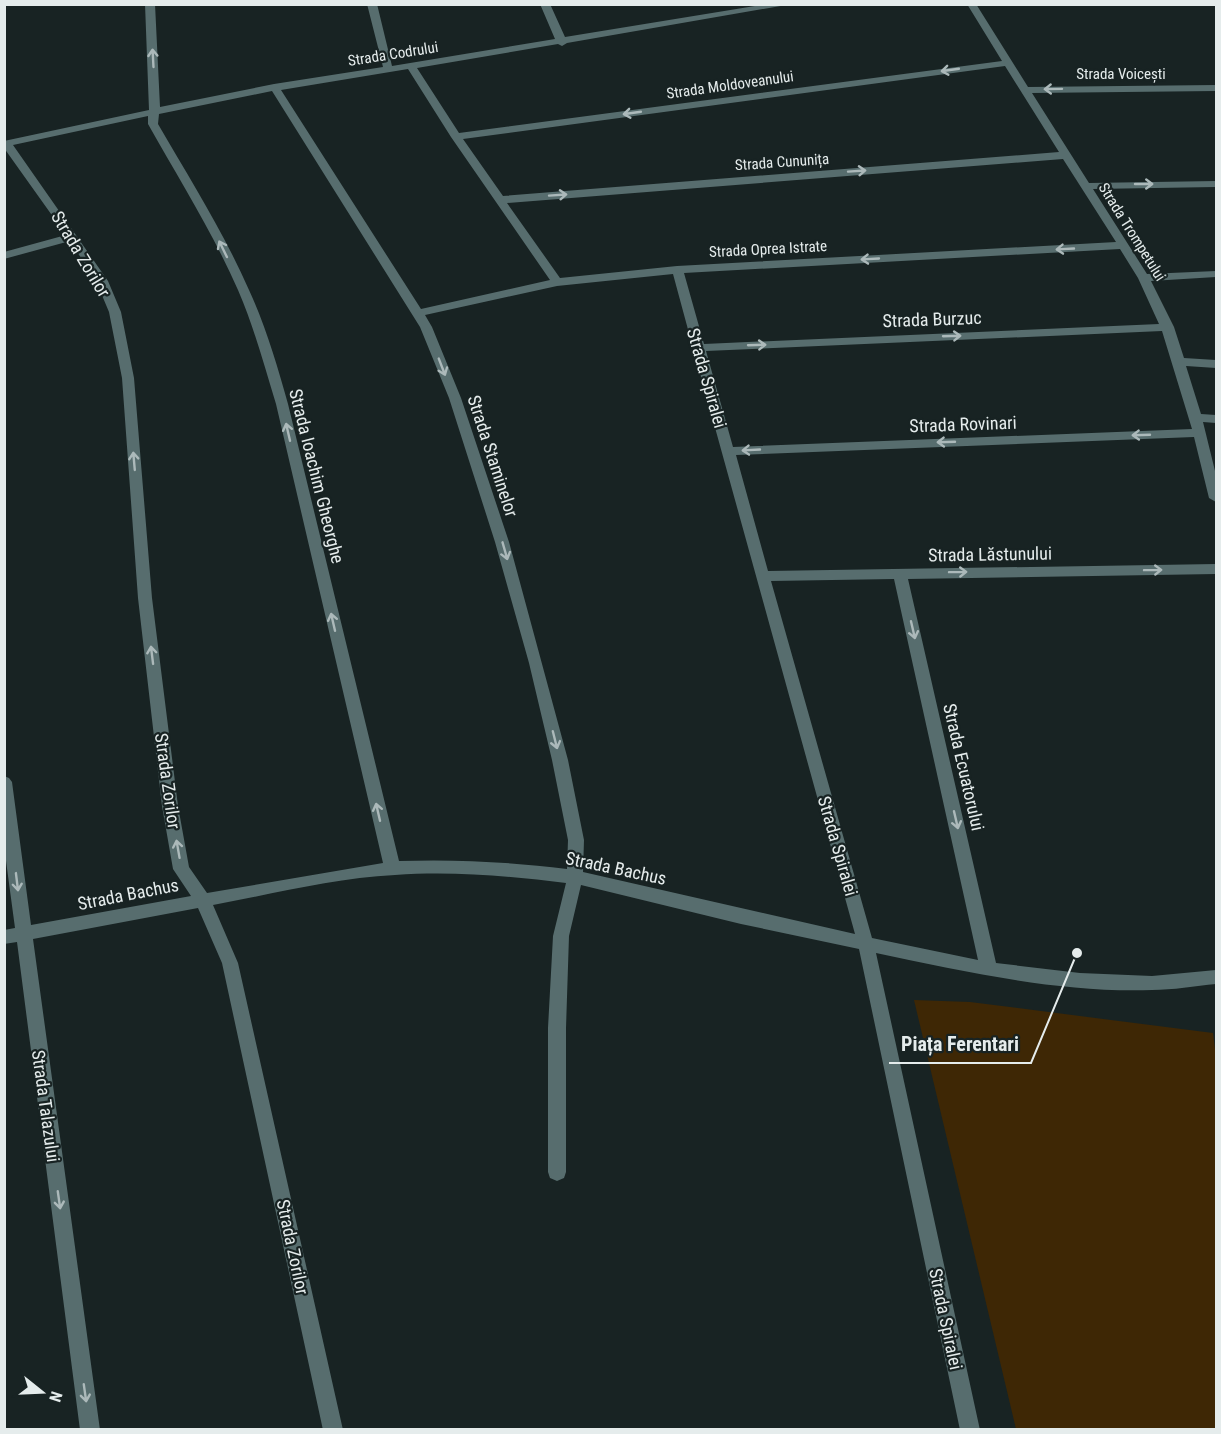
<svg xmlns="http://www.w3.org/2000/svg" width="1221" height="1434" font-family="'Roboto Condensed',sans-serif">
	<rect width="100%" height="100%" fill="#182323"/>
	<!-- green -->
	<path fill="#3e2705" d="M914,1000L970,1002L1213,1033L1216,1057V1429H1016Z"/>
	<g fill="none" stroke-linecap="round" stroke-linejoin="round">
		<!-- minor -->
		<path fill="#576d6e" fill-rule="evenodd" d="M145,4H155L160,107L274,84L383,67L367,4H377L392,66L555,39L540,4H550L565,37L767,4H792L567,43L562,46L558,44L417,68L459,133L1002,61L967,4H976L1028,87L1216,85V91L1032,93L1089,183L1216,181V187L1093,189L1147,274L1216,271V277L1151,281L1174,327L1184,358L1216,360V368L1186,366L1201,414L1216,415V423L1203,422L1216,475V502L1209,498L1194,437L736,455L768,571L1216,564V574L908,579L996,963L1080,973L1152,976L1216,970V984C1195,986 1173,990 1152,990C1059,993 967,972 876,953L980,1430H960L859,949L741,924L581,885L569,936L566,1028V1172L564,1178L557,1181L550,1178L548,1172V1028L553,936L566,883C509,876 453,871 395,875C334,878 273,894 213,905L238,963L343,1430H323L222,963L198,908L33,939L100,1430H80L17,942L4,944V930L15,928L4,846V776L9,778L12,782L31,925L191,896L173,869L162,806L138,598L122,378L109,312L96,281L70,241L4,259V252L66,235L4,148V141L149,110ZM1005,66L1059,152L503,196L463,139ZM408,69L451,137L550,280L421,309L281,90ZM272,91L420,327L449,398L495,542L529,663L552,760L568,840L567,869C511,862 456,859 399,861L288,404C277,365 266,327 249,290C224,233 190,179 158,124L159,114ZM148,116V124C179,179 213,233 238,290C254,327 264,365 276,404L383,863L207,893L189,867L178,806L152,598L134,378L121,312L108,281L13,145ZM1063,159L1116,242L677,266L560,278L507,203ZM1120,249L1138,278L1159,324L704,344L684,273ZM673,274L693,348L855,934L583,872L584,840L568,760L509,542L461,398L432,327L425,315L557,286ZM1162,331L1192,429L733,447L706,351ZM894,579L978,960L872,938L771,581Z"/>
	</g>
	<!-- one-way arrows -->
	<defs><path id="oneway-shaft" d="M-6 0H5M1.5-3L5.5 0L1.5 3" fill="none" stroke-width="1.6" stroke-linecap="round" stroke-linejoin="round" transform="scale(1.5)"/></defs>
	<g stroke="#acb9ba">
		<use href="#oneway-shaft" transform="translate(153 58) rotate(-93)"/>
		<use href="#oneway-shaft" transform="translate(950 70) rotate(172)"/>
		<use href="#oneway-shaft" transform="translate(1053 89) rotate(179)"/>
		<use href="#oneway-shaft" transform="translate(632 113) rotate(172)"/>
		<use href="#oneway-shaft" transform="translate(857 171) rotate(-4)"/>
		<use href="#oneway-shaft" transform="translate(1144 184)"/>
		<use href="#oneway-shaft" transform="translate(558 195) rotate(-4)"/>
		<use href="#oneway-shaft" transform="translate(223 249) rotate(-116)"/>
		<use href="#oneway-shaft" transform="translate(1065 249) rotate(177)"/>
		<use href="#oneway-shaft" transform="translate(870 259) rotate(177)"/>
		<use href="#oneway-shaft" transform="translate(952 336) rotate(-2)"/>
		<use href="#oneway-shaft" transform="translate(757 345) rotate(-2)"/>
		<use href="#oneway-shaft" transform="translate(442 367) rotate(69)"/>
		<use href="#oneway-shaft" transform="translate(288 432) rotate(-103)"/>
		<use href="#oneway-shaft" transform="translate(1141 435) rotate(178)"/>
		<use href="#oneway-shaft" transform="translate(946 442) rotate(178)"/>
		<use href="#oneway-shaft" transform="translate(751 450) rotate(177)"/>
		<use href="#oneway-shaft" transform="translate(134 461) rotate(-95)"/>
		<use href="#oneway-shaft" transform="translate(505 551) rotate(74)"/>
		<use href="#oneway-shaft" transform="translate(1153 570) rotate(-1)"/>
		<use href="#oneway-shaft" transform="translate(958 572) rotate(-1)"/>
		<use href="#oneway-shaft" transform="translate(333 622) rotate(-103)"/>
		<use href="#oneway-shaft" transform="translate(913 630) rotate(77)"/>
		<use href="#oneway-shaft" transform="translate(152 655) rotate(-97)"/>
		<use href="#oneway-shaft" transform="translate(555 740) rotate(76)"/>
		<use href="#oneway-shaft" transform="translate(378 812) rotate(-103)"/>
		<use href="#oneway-shaft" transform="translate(956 820) rotate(77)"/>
		<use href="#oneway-shaft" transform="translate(178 849) rotate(-100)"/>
		<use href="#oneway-shaft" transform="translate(17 882) rotate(83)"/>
		<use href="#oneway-shaft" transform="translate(59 1200) rotate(82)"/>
		<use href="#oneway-shaft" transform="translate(85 1393) rotate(82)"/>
	</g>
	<g text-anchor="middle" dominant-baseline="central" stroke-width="4.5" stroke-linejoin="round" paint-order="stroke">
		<!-- far-street labels -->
		<g font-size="15" fill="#e5ecec" stroke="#182323">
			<text transform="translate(393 54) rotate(-9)">Strada Codrului</text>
			<text x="1121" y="74">Strada Voicești</text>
			<text transform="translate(730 85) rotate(-8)">Strada Moldoveanului</text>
			<text transform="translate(782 162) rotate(-4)">Strada Cununița</text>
			<text transform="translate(1132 232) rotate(58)">Strada Trompetului</text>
			<text transform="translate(768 249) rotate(-3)">Strada Oprea Istrate</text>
		</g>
		<!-- street labels -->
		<g font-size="18" fill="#e5ecec" stroke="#182323">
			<text transform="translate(81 254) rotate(59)">Strada Zorilor</text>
			<text transform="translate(932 319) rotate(-2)">Strada Burzuc</text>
			<text transform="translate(707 378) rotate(74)">Strada Spiralei</text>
			<text transform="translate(963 424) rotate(-2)">Strada Rovinari</text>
			<text transform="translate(493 456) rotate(72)">Strada Staminelor</text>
			<text transform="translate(317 476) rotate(76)">Strada Ioachim Gheorghe</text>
			<text transform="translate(990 554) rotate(-1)">Strada Lăstunului</text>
			<text transform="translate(964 767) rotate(77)">Strada Ecuatorului</text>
			<text transform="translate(168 781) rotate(82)">Strada Zorilor</text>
			<text transform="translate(838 846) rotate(74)">Strada Spiralei</text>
			<text transform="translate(616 868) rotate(12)">Strada Bachus</text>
			<text transform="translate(128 894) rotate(-11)">Strada Bachus</text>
			<text transform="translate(46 1106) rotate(82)">Strada Talazului</text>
			<text transform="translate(293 1247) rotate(78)">Strada Zorilor</text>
			<text transform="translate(946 1319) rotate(78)">Strada Spiralei</text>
		</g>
	</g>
	<!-- callouts -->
	<path fill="none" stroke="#e5ecec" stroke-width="2" d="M1077 953L1031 1063H889"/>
	<circle fill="#e5ecec" stroke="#182323" stroke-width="2" cx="1077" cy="953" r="6"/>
	<g font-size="20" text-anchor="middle" font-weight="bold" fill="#e5ecec" stroke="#182323" stroke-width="4.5" stroke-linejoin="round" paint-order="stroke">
		<text x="960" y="1051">Piața Ferentari</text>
	</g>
	<!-- border -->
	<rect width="1221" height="1434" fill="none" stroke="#e5ecec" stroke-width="12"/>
	<!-- north arrow -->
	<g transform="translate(42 1392) rotate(108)" stroke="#182323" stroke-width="4.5" paint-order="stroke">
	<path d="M0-4.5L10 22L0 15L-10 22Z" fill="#e5ecec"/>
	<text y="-9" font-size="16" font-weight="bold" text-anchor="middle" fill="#e5ecec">N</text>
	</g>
</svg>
